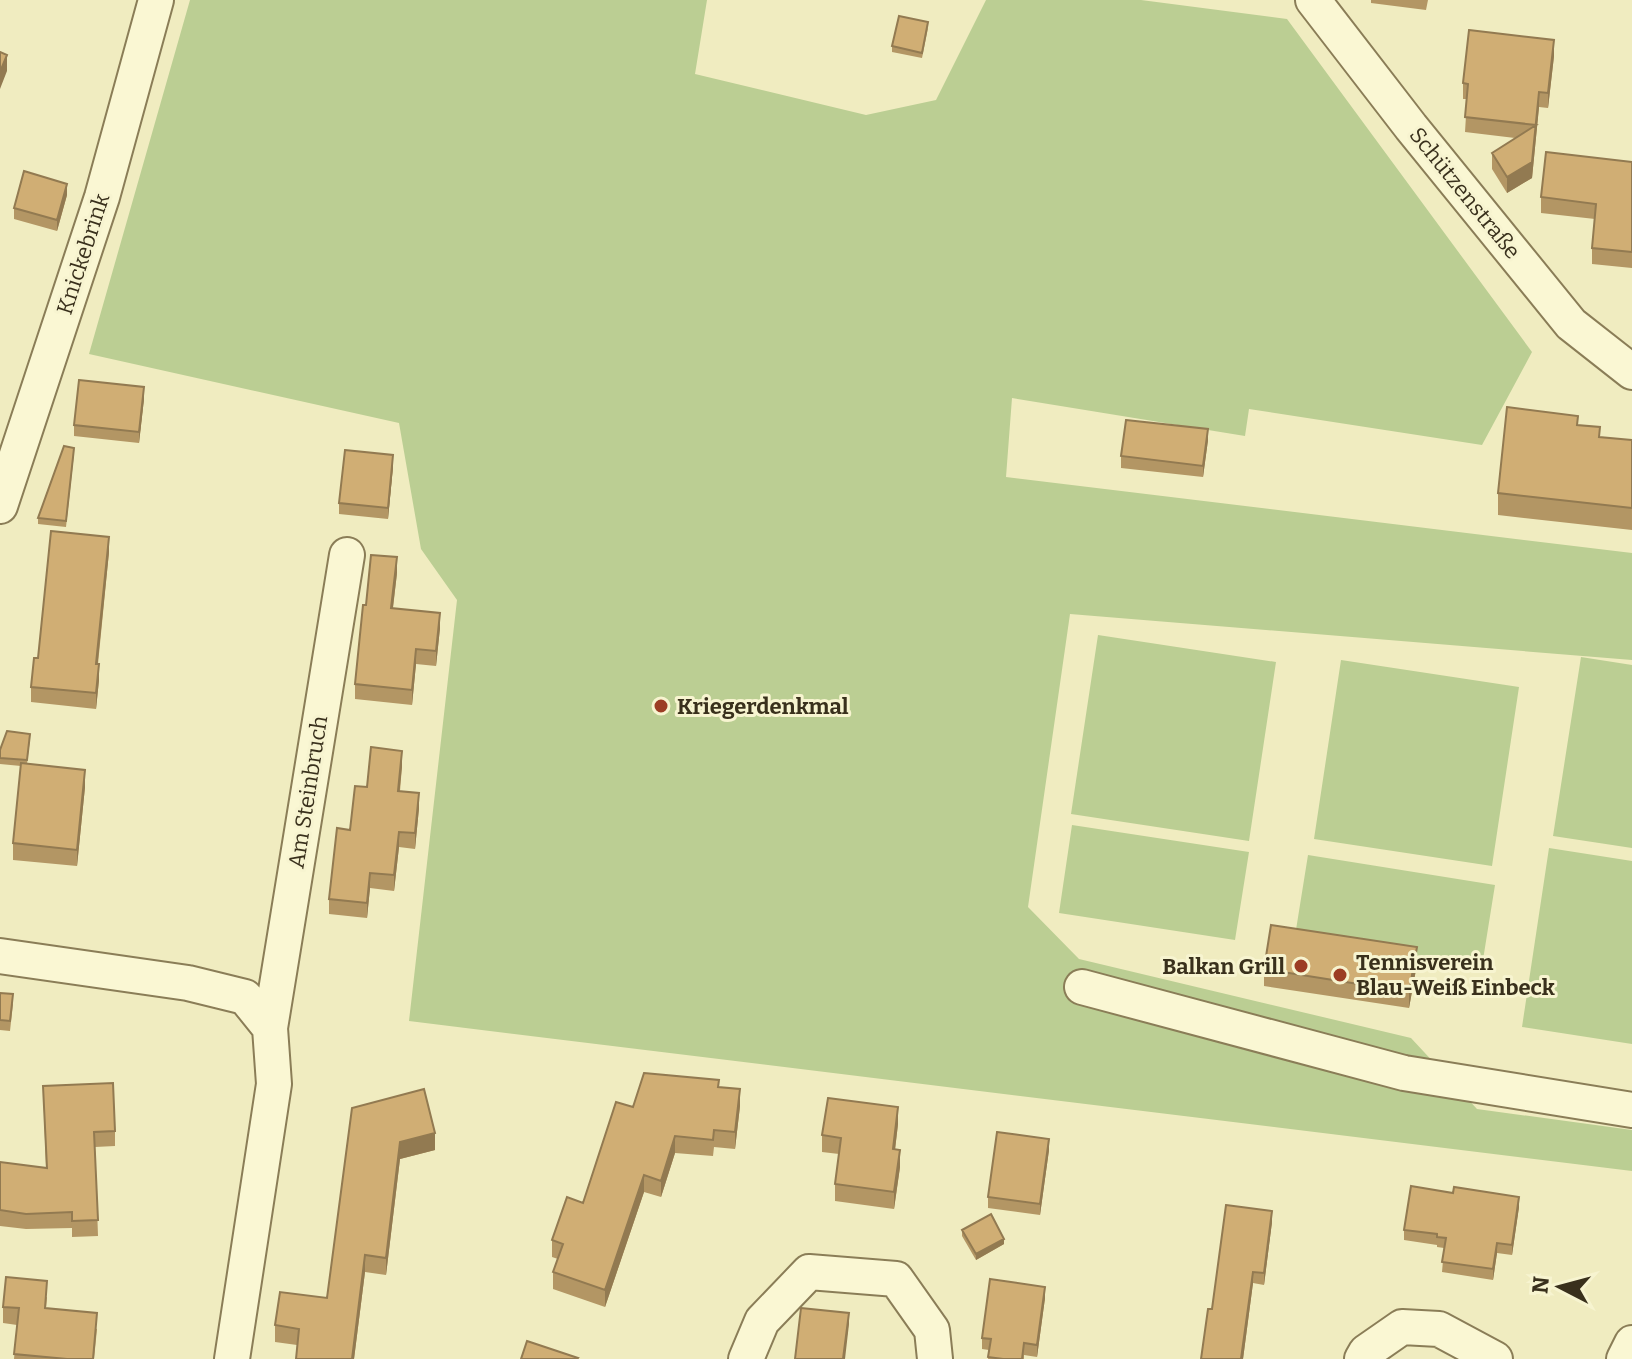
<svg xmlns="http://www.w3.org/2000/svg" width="1632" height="1359" font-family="Bitter,serif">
	<rect width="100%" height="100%" fill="#f0ecc0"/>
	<!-- green -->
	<path fill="#bbce93" d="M190,0H707L695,74L866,115L936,100L986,0H1141L1287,19L1532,352L1482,445L1249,409L1245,436L1012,398L1006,477L1632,553V660L1070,614L1028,907L1079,959L1411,1038L1477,1109L1632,1130V1171L409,1021L457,600L421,549L399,423L89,354Z
		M1098,635L1276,662L1249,841L1071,814Z
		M1581,657L1632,665V848L1553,836Z
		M1341,660L1519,687L1492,866L1314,839Z
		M1072,825L1249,852L1235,940L1059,913Z
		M1549,848L1632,861V1044L1522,1027Z
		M1308,855L1495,885L1482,966L1295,936Z"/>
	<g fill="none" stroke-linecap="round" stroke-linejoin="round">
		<!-- minor casing -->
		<g stroke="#8a7d57" stroke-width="38">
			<path id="minor" d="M1313,0L1411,127L1571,324L1632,372
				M0,506L102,197L156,0
				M0,956L188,983L245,997L270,1028L274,1084L232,1359
				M1082,987L1404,1073L1632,1110
				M270,1028L347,555
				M746,1359L762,1321L809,1272L896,1279L932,1330L935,1359
				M1362,1359L1366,1352L1402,1327L1439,1329L1495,1359
				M1624,1359L1632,1343"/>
		</g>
		<!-- minor -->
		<use href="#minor" stroke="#faf7d3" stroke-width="34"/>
	</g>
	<!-- wall -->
	<path fill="#b39664" d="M1371,0H1428L1426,10L1371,3Z
		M928,28L922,58L892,52V46Z
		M1554,56L1548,108L1539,107L1532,178L1507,193L1492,169V153L1515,138L1465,132L1467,99H1463V83Z
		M1632,162V268L1592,264V248L1595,219L1541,213V197Z
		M67,195L57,231L14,219V208Z
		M144,399L139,443L74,436V425Z
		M1578,425L1600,437L1632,440V530L1498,515V493Z
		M1208,440L1203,477L1121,468V456Z
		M74,454L66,527L38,524V518Z
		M393,467L388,519L339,514V503Z
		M109,552L98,664L99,680L96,709L31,702V687L38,658Z
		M397,573L393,608L440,628L436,666L416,664L412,705L355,699V684L366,605Z
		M30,739L27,764L85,787L77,866L13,860V843L21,766L0,764V750Z
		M402,766L400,791L419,808L415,849L399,847L394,891L370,888L367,918L329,914V899L350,830L367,787Z
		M1417,964L1409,1008L1264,986V969Z
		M0,993L13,1004L10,1031L0,1030Z
		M43,1086L115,1131V1146L95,1147L98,1236L72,1237V1228L26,1229L0,1226V1162L46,1168Z
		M719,1087L740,1106L735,1149L714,1147L713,1156L675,1153L661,1197L644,1192L605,1307L553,1289V1272L558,1259L552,1257V1240L583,1203L633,1107Z
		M352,1108L435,1150L400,1159L386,1275L365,1272L354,1359H296L297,1345L275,1342V1325L327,1298Z
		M898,1124L895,1150L900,1167L894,1209L835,1201V1184L839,1154L822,1152V1135Z
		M1049,1150L1040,1215L988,1208V1197Z
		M1519,1207L1512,1255L1497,1253L1493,1280L1442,1272L1444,1248L1437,1247V1245L1404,1240V1230Z
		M1272,1222L1264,1285L1253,1283L1243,1359L1212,1309Z
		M962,1230L1004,1244L976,1260L962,1236Z
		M47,1297L46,1308L97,1329L94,1359H14L17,1325L3,1323V1307Z
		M1045,1298L1037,1357L1024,1355V1359H988L989,1350L982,1349V1338Z"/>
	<!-- shaded-wall -->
	<path fill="#927a51" d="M1554,40V56L1548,108V93Z
		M7,55V71L0,89V72Z
		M1539,92V107L1532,178L1507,193V177L1532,162Z
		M67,184V195L57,231V220Z
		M144,387V399L139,443V432Z
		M1208,429V440L1203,477V466Z
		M393,455V467L388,519V508Z
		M109,537V552L96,679V664Z
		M397,557V573L391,623V608Z
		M440,613V628L436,666V651Z
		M416,649V664L412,705V690Z
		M99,664V680L96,709V693Z
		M402,751V766L398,806V791Z
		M85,770V787L77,866V850Z
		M419,793V808L415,849V833Z
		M399,832V847L394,891V875Z
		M370,873V888L367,918V903Z
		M1417,947V964L1409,1008V992Z
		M740,1089V1106L735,1149V1132Z
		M898,1107V1124L893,1166V1149Z
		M435,1133V1150L400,1159L386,1275V1258L400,1142Z
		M675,1136V1153L661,1197V1181Z
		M1049,1139V1150L1040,1215V1204Z
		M900,1150V1167L894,1209V1192Z
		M644,1175V1192L605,1307V1290Z
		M1519,1197V1207L1512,1255V1245Z
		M1272,1211V1222L1264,1285V1273Z
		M1004,1239V1244L976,1260V1254Z
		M1497,1243V1253L1493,1280V1269Z
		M365,1255V1272L354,1359H352Z
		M1253,1272V1283L1243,1359H1241Z
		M1045,1287V1298L1037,1357V1345Z
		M849,1313V1324L845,1359H843Z"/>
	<!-- building -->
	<path fill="#d0ae74" stroke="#927a51" stroke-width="2" d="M899,16L928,22L922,53L892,46Z
		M1469,30L1554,40L1548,93L1539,92L1532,162L1507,177L1492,153L1536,125L1465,117L1468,84L1463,83Z
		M0,52L7,55L0,72Z
		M1546,152L1632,162V252L1592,248L1596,204L1541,197Z
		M24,171L67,184L57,220L14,208Z
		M79,380L144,387L139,432L74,425Z
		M1507,407L1578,416L1577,425L1600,427L1599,437L1632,440V508L1498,493Z
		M1126,420L1208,429L1203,466L1121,456Z
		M64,446L74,448L66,521L38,518Z
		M345,450L393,455L388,508L339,503Z
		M51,531L109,537L96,664H99L96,693L31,687L34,658H38Z
		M371,555L397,557L391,608L440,613L436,651L416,649L412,690L355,684L363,605H366Z
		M7,731L30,734L27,760L0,758V750Z
		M371,747L402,751L398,791L419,793L415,833L399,832L394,875L370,873L367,903L329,899L337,828L350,830L355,786L367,787Z
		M21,763L85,770L77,850L13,843Z
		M1271,925L1417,947L1409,992L1264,969Z
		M0,993L13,994L10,1021L0,1020Z
		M644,1073L719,1080L718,1087L740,1089L735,1132L714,1130L713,1140L675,1136L661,1181L644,1175L605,1290L553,1272L563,1244L552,1240L567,1197L583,1203L616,1102L633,1107Z
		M113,1083L115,1131L94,1132L98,1220L72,1221V1212L26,1214L0,1210V1162L47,1168L43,1086Z
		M424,1089L435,1133L400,1142L386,1258L365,1255L352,1359H296L299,1329L275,1325L280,1292L327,1298L352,1108Z
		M828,1098L898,1107L893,1149L900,1150L894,1192L835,1184L841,1138L822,1135Z
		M997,1132L1049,1139L1040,1204L988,1197Z
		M1411,1186L1453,1193L1454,1187L1519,1197L1512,1245L1497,1243L1493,1269L1442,1262L1446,1238L1437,1237V1234L1404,1230Z
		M1226,1205L1272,1211L1264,1273L1253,1272L1241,1359H1201L1208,1309H1212Z
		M991,1214L1004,1239L976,1254L962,1230Z
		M6,1277L47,1281L45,1308L97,1313L93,1359H67L14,1354L19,1308L3,1307Z
		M990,1279L1045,1287L1037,1345L1024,1343L1022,1359H1003L988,1357L991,1339L982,1338Z
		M801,1308L849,1313L843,1359H795Z
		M527,1341L578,1358L577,1359H521Z"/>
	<!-- markers -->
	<g fill="#9c3d24" stroke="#f7f4d0" stroke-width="3">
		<circle cx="661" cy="706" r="8"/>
		<circle cx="1301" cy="966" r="8"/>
		<circle cx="1340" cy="975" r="8"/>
	</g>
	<g text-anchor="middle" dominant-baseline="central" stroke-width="6" stroke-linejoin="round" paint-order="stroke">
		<!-- street labels -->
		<g font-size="22" fill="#39301c" stroke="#f7f4d0">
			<text transform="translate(1465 193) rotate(51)">Schützenstraße</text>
			<text transform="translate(83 254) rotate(-72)">Knickebrink</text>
			<text transform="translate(308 792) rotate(-81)">Am Steinbruch</text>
		</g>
		<!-- poi labels -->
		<g font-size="22" font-weight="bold" fill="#39301c" stroke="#f7f4d0" text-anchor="start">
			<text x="677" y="706">Kriegerdenkmal</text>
			<text x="1356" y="962">Tennisverein<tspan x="1356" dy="25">Blau-Weiß Einbeck</tspan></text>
			<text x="1285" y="966" text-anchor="end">Balkan Grill</text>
		</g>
	</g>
	<!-- north arrow -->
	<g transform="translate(1560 1287) rotate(276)" stroke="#f7f4d0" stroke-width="6" paint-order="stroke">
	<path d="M0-6L14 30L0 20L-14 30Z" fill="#39301c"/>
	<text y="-12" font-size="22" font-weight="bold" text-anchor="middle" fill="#39301c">N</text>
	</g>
</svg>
